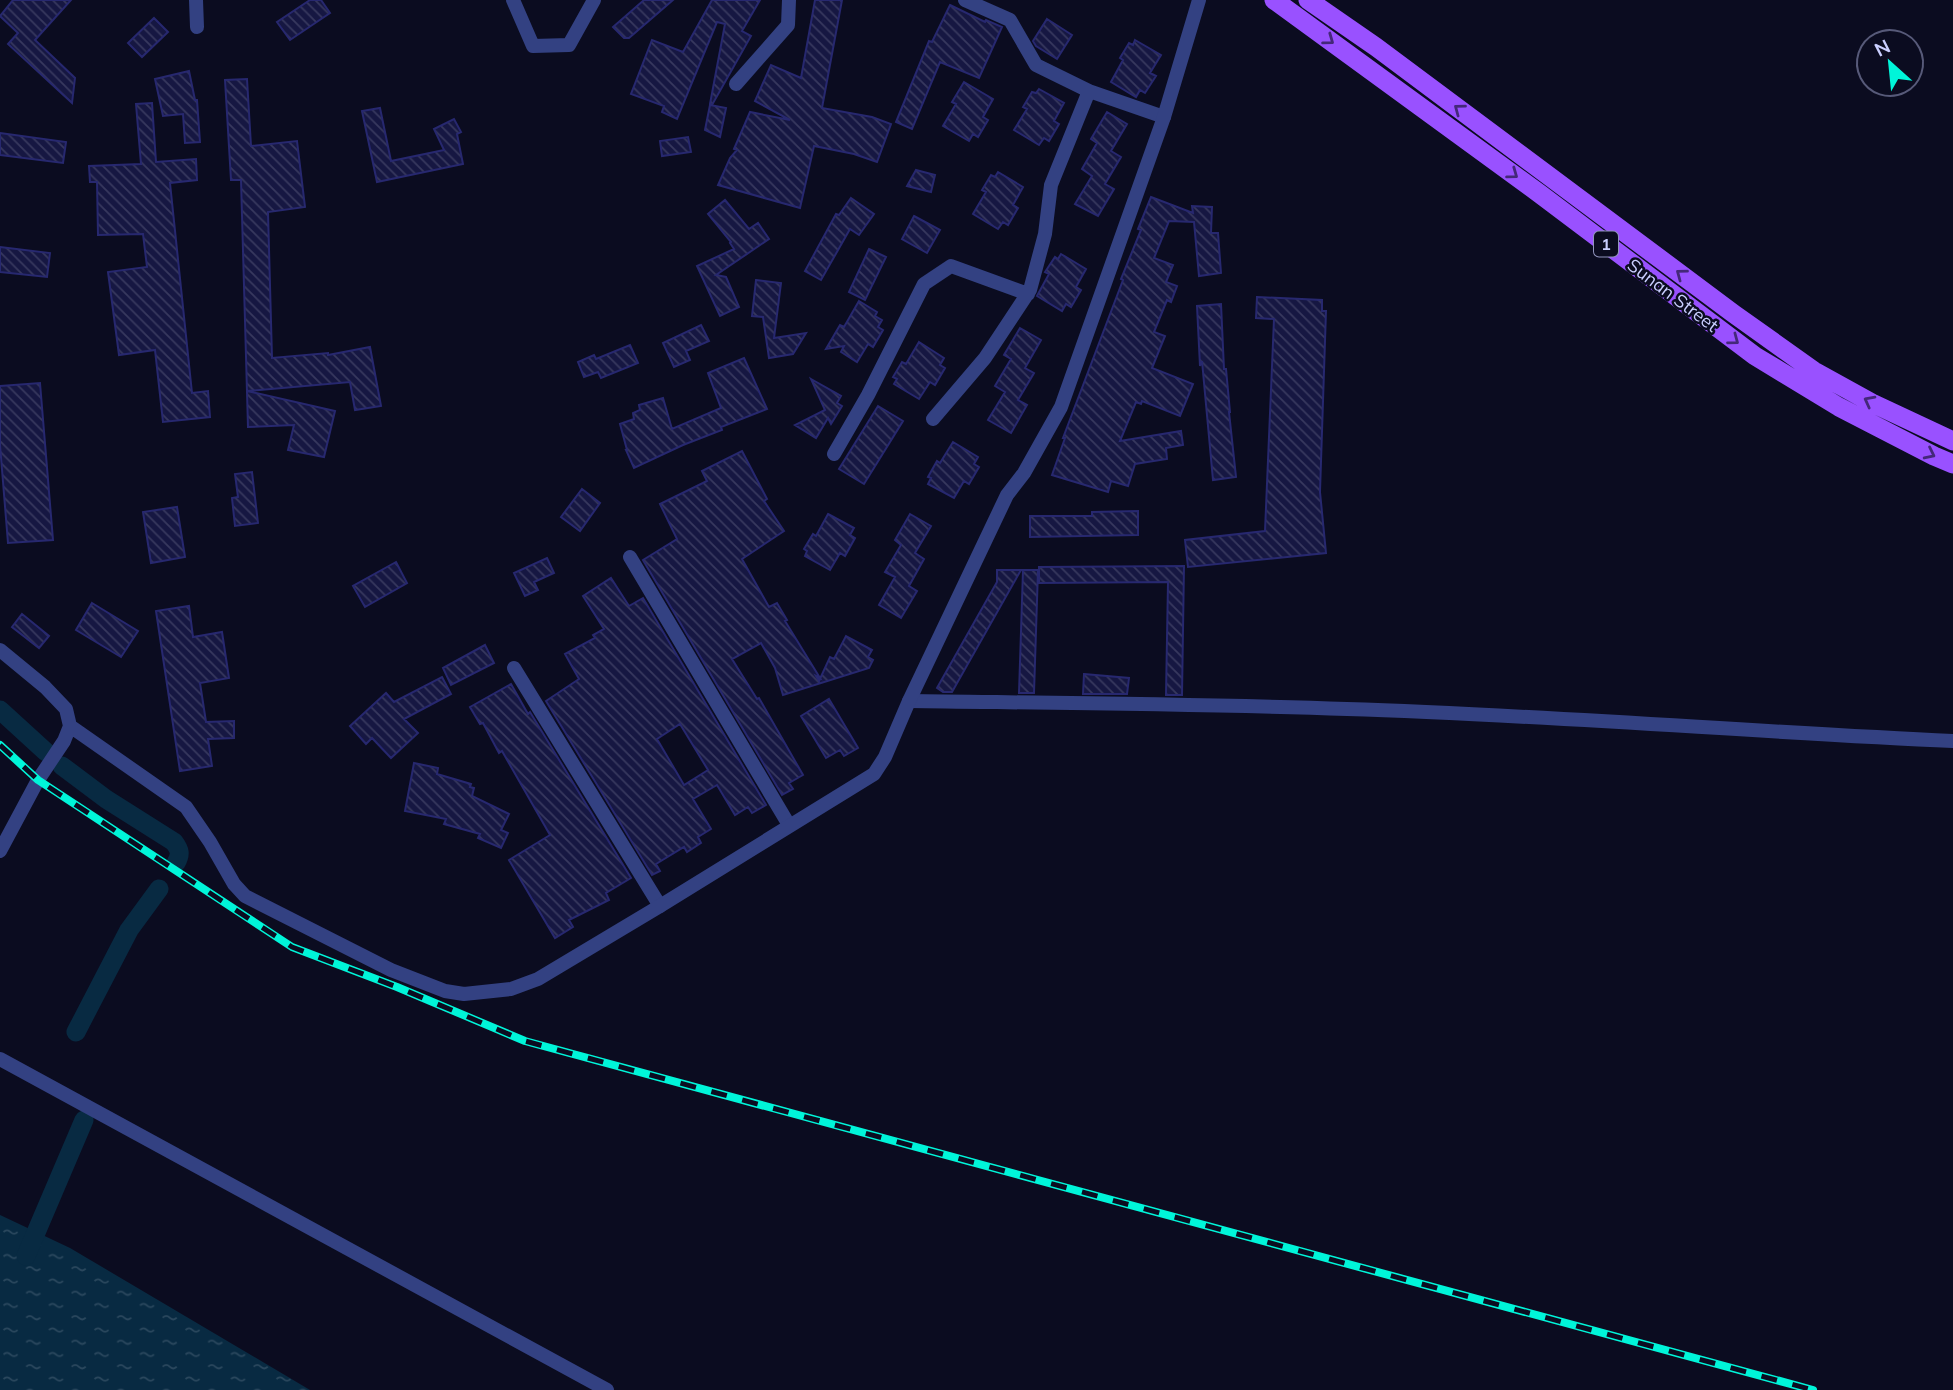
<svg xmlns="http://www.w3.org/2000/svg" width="1953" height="1390" font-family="Mulish,sans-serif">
	<defs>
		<pattern id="water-ripples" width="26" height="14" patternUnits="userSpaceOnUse" patternTransform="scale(1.75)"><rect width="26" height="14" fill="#082a42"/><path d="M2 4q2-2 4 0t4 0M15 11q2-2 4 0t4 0" fill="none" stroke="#2b485e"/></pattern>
		<pattern id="building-back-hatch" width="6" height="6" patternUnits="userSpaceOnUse" patternTransform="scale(1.75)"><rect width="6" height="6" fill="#161742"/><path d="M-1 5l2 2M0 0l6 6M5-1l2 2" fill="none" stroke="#37385e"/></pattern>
	</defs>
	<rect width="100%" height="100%" fill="#0b0c20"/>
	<!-- water -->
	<path fill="url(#water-ripples)" d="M0,1215L70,1248L310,1390H0Z"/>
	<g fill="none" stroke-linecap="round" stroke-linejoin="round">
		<!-- canal -->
		<path stroke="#082a42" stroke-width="19" d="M0,710L46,752
			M62,766L106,799L174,842C180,850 181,854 176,863
			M76,1032L129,930L159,889
			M26,1256L84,1120"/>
	</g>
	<!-- building -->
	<path fill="url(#building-back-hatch)" stroke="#27286f" stroke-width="2" fill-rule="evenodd" d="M13,0H71L35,40L75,78L72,103L8,44L18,33L0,16Z
		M310,0H321L330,13L290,40L277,22Z
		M644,0H673L629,38H624L613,27Z
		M712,0H760L742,31L751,36L712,105L710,104L725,24L717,22L677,119L662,112L664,106L631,94L652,40L683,52Z
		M815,0H842L822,108L872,117L891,124L877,162L854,154L814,146L800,208L718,185L730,158L737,150L734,149L750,112L790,120L755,101L771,65L801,78Z
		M950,5L985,22L986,20L1002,27L979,78L940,62L912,129L896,122L929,41L932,42Z
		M154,18L168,32L142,57L128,43Z
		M1047,19L1072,35L1057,59L1036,46L1033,41Z
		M1135,40L1161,55L1150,73L1156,76L1145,93L1140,90L1136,97L1111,82L1123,60L1120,58L1129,43L1133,45Z
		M189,71L195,100H197L200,142L185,143L183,114L163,116L155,79Z
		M247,79L251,146L297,141L305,207L268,212L272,358L328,353V355L370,347L381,406L355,410L350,382L247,391L335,411L324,457L288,450L294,425L248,427L241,180H231L225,80Z
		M964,82L993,99L983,117L988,120L978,137L973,134L969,141L943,126L956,104L952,102Z
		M1039,89L1064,103L1054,121L1059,124L1049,141L1044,138L1039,145L1014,130L1027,109L1023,107L1032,92L1036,93Z
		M152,103L156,162L196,159L197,180L170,183L192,393L208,391L210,417L163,422L155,350L119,355L108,272L147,267L143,234L98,235L97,182H90L89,166L141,164L136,104Z
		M710,105L726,108L720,137L705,130Z
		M380,108L391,161L444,150L434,129L454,119L461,132L457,134L463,164L377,182L362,111Z
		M1107,112L1127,124L1111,151L1121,157L1105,184L1114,189L1098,216L1075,204L1092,176L1082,169L1097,143L1091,139Z
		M0,133L66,142L63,163L0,155Z
		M688,137L691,152L662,156L660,141Z
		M916,170L935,175L931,192L907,186Z
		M998,172L1023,187L1013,205L1018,208L1008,225L1003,222L998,229L973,214L986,192L982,190L991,175L995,177Z
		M1151,197L1193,213L1192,206L1212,207L1211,233H1218L1221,273L1199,276L1194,222L1169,221L1154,258L1173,265L1166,282L1177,286L1171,302L1167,300L1154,332L1165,336L1152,368L1193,384L1180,416L1142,401L1141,404L1136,402L1120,441L1181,431L1183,445L1166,448L1167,459L1135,464L1128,486L1111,481L1108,492L1052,475L1065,438H1063L1123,280L1121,279L1141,230L1138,229Z
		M851,198L874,214L859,235L850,229L821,280L805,271L836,214L839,215Z
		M725,200L749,229L758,223L769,239L716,275L726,277L739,307L720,316L697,266L734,249L730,243L731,242L708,214Z
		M914,216L940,230L927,253L902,239Z
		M0,247L50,253L47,277L0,272Z
		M869,249L886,257L865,300L849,292Z
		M1061,254L1086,269L1076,287L1081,290L1071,307L1066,304L1062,311L1037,296L1049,274L1045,272L1055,257L1058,259Z
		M756,280L781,283L774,338L806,333L793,354L769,358L763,317L752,316Z
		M1257,297L1322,300V311H1326L1320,492L1326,553L1188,567L1185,540L1265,531L1274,319L1256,318Z
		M859,301L877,312L875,316L882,320L878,327L883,330L873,347L868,344L857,362L841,352L844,346L826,349L840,325L844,327Z
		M1221,304L1224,369H1226L1230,412H1229L1236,477L1213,480L1202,361L1200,366L1197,306Z
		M701,325L709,341L686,351L690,360L674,367L663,343Z
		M1020,328L1041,340L1025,368L1034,373L1018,400L1027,405L1011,433L988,420L1005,392L995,386L1011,359L1004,355Z
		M919,342L944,358L940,365L945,368L935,385L930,382L919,399L894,384L897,379L893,377L902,362L906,364Z
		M630,345L638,363L601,378L598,372L584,377L578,362L594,355L596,359Z
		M744,358L767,409L721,427L722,430L683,445L634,468L626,450H627L620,424L634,419L633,413L640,410L639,405L663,398L672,429L721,408L708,373Z
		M811,379L841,396L837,403L842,406L831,424L828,418L816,438L795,425L825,410Z
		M40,383L53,540L8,543L0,445V386Z
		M878,406L903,421L864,484L839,469Z
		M953,442L978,457L974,464L979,467L969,484L964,481L954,498L928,484L931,478L928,477L937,461L940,463Z
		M742,451L767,499L764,501L784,531L742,559L769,607L777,603L787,620L785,621L820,678L816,676L819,681L830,657L834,659L846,636L872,650L868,657L873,660L869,668L783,695L775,668L761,643L732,659L757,699L759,698L803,775L789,783L793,789L782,795L643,560L677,539L660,504L707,481L702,471Z
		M252,472L258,523L235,526L232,498L238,497L235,474Z
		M582,489L600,503L580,531L561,517Z
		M177,507L185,557L151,563L143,512Z
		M1138,511V535L1030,537V516H1092V512Z
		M828,514L854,528L850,535L855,538L845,556L840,553L830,570L805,556L807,551L804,549L813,534L816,536Z
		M910,514L931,526L915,553L924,559L909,586L917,591L901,618L879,605L895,577L885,572L901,545L895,540Z
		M547,558L554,573L534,582L538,590L525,596L514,573Z
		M396,562L407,583L365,607L353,586Z
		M1184,566L1182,695H1166L1168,582L1039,583V567Z
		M997,570H1021L952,692H943L937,688L997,582Z
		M1023,570H1038L1034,693H1019Z
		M611,578L629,606L643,598L766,805L752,813L748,807L735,815L717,785L693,799L711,829L698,837L701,843L687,852L684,847L656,864L660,871L652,875L546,701L579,679L565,654L595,638L593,635L604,629L583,596ZM680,724L708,770L684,785L657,739Z
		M92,603L138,631L121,657L76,630Z
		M189,606L193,637L222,632L229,678L200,683L206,722L234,721V738L208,739L212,766L180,771L156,611Z
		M22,614L49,636L39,648L12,627Z
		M485,645L494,663L451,685L443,668Z
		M1084,674L1129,678L1127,694H1083Z
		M442,677L451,694L404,719L418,733L391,758L372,738L366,744L350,726L386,693L394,702Z
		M511,684L528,714L530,712L631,878L606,893L609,900L569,920L573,927L555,938L509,860L550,835L502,751L499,753L483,723L480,724L470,707Z
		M829,699L858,748L844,756L840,750L826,758L801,716Z
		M414,763L438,768L437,774L471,784L470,787L474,788L472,796L509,814L501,830L508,833L501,848L478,838L480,834L444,824L446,819L405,811Z"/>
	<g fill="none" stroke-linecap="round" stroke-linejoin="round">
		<!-- minor -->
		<path stroke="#334182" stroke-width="14" d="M513,0L533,46L569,45L594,0
			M965,0L1010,20L1036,65L1089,91
			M736,84L788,25L789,0
			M933,419L985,358L1030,290L1045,234L1051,185L1089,91L1164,117
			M834,454L868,395L924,284L951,266L1028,294
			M630,557L789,825
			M514,668L660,906
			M909,701C1055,703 1201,704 1347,709C1549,715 1751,732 1953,741
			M0,1059L607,1390"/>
		<!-- tertiary -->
		<path stroke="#334182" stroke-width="14" d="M196,0L197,27
			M0,650L45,687L66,709L70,726L64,741L38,780L0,851
			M70,726L186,807L210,842L234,884L245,896L391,970L445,991L464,994L511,989L538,979L660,906L874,774L885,757L909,701L1007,495L1024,473L1061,407L1164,117L1199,0"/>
		<!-- primary -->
		<path stroke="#9951ff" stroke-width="19" d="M1274,0L1540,194L1755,356L1839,407L1934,456L1953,464
			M1308,0L1376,47L1734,314L1814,371L1872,403L1953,441"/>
		<!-- rail casing -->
		<g stroke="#00f5d9" stroke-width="8">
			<path id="rail" d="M0,745L38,780L292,947L397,987L525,1041L1813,1390"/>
		</g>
		<!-- rail -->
		<use href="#rail" stroke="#0b0c20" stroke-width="5" stroke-dasharray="16" stroke-linecap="butt"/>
	</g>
	<!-- one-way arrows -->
	<defs><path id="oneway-chevron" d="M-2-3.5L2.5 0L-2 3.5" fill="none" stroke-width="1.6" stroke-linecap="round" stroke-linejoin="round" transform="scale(1.75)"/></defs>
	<g stroke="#442879">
		<use href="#oneway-chevron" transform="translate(1329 40) rotate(36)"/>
		<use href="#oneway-chevron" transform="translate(1459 109) rotate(-143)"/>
		<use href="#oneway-chevron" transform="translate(1513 174) rotate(36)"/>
		<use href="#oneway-chevron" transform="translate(1681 274) rotate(-143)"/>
		<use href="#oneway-chevron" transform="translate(1734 340) rotate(37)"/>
		<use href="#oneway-chevron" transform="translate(1869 401) rotate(-152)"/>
		<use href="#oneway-chevron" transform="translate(1930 454) rotate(26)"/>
	</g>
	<g text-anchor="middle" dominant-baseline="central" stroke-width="5" stroke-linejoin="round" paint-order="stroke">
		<!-- shield labels -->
		<rect fill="#0b0c20" stroke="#9194bc" stroke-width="2" x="1594" y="231.5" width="24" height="25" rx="5"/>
		<g font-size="16" font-weight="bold" fill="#cacfff">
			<text x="1606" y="244">1</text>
		</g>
		<!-- street labels -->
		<g font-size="18" fill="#cacfff" stroke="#0b0c20">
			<text transform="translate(1673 295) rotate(37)">Sunan Street</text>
		</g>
	</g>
	<!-- north arrow -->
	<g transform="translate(1890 63) rotate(333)"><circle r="33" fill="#0b0c20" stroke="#575a79" stroke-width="2"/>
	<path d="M0-5L12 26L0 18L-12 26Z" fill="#00f5d9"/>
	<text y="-10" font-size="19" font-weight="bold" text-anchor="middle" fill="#cacfff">N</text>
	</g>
</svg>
